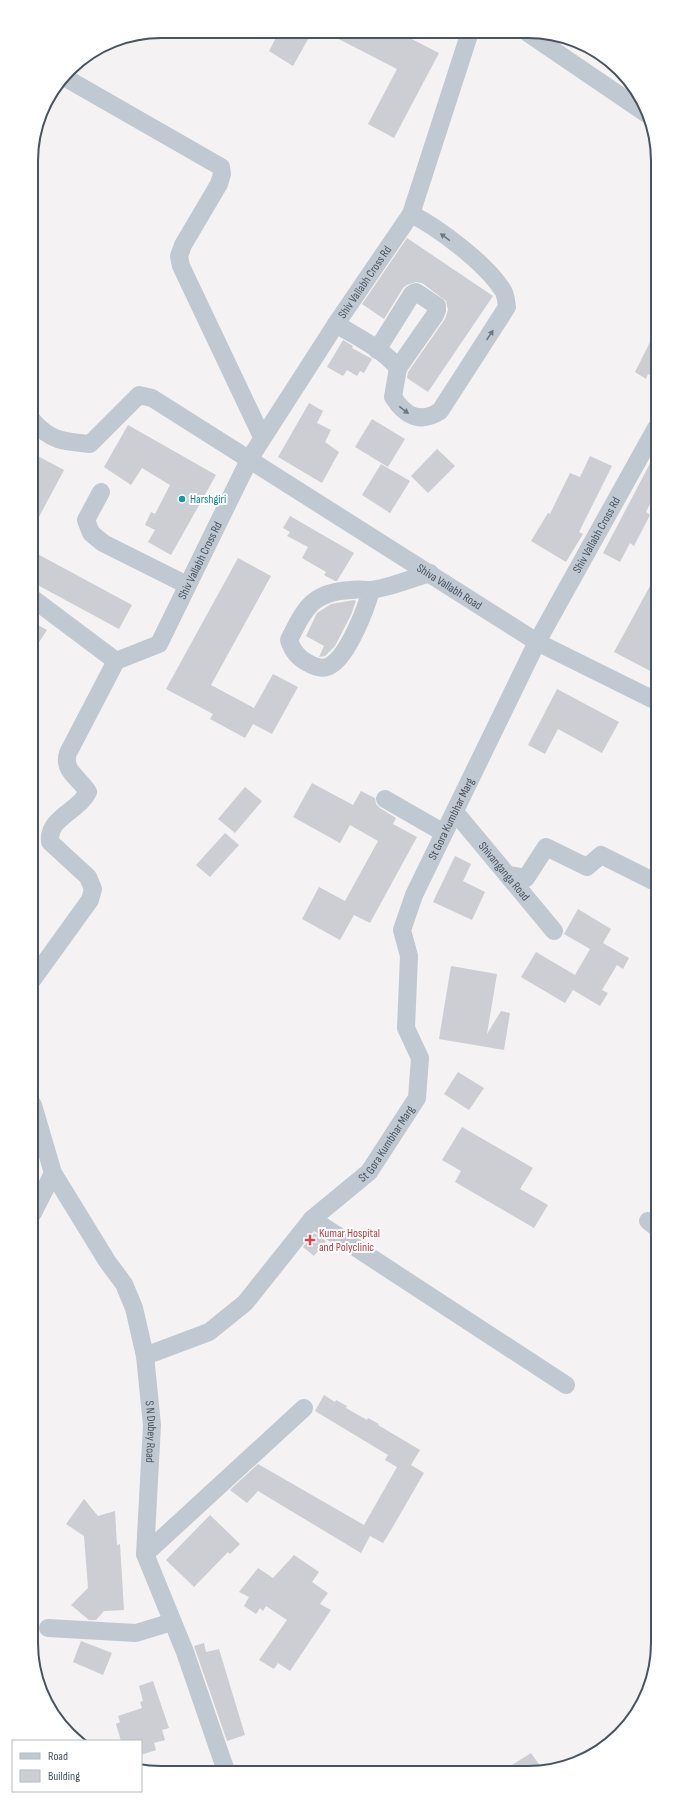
<svg xmlns="http://www.w3.org/2000/svg" width="689" height="1804" font-family="'Sofia Sans Condensed',sans-serif">
	<rect width="100%" height="100%" fill="#f4f2f2"/>
	<!-- building -->
	<path fill="#ccced4" d="M279,32H312L293,66L269,51Z
		M325,32L400,33L439,53L394,138L368,124L397,69Z
		M407,238L493,296L428,392L407,378L408,372L445,319L448,310L446,301L422,283L416,282L407,285L403,288L384,319L362,304Z
		M656,330V378L648,374L646,379L635,372Z
		M343,340L353,346L352,348L372,359L364,373L360,371L357,376L347,370L343,376L327,367Z
		M309,403L323,411L317,423L331,430L325,442L339,452L322,483L278,457Z
		M372,419L405,439L388,467L355,447Z
		M128,425L216,475L171,555L148,542L155,530L145,525L151,512L155,514L170,485L142,468L131,485L104,467Z
		M437,449L455,466L428,493L411,476Z
		M656,452V492L646,512L650,515L634,546L630,543L620,562L603,553Z
		M32,453L64,470L32,530Z
		M590,456L612,466L579,532L583,534L566,562L531,541L548,513L550,514L570,473L580,477Z
		M381,464L410,481L390,513L362,495Z
		M290,516L354,553L337,581H335L324,575L326,572L302,558L308,547L287,536L290,532L283,528Z
		M32,551L132,605L119,629L32,582Z
		M238,558L271,576L211,685L254,708L273,674L298,687L272,734L253,724L245,738L210,719L213,714L166,689Z
		M656,575V674L614,652Z
		M354,600L356,601L351,615L335,646L325,656L319,657L324,646L306,636L317,613L331,604Z
		M32,622L47,630L32,653Z
		M557,689L619,722L602,753L558,729L545,754L528,745Z
		M312,783L353,805L361,791L375,798L376,804L380,808L396,818L393,824L417,837L370,923L354,915L340,940L302,919L319,887L345,901L378,841L350,825L340,843L293,817Z
		M245,787L262,801L235,833L218,819Z
		M225,833L239,845L210,877L196,865Z
		M455,856L471,864L463,881L485,892L472,920L433,902Z
		M578,909L611,929L603,943L629,958L623,969L617,965L602,990L608,993L600,1006L573,990L565,1003L521,977L536,952L575,975L590,949L564,934Z
		M451,966L497,974L487,1034L501,1011L510,1013L504,1050L439,1039Z
		M458,1072L484,1088L469,1110L444,1094Z
		M462,1127L533,1168L520,1189L548,1205L534,1228L455,1182L461,1171L442,1160Z
		M314,1233L326,1241L314,1256L303,1247Z
		M324,1395L335,1402L336,1400L347,1406L346,1408L367,1420L368,1418L379,1424L378,1425L420,1450L411,1465L424,1473L391,1530L383,1543L370,1536L361,1553L258,1491L247,1503L230,1490L258,1464L364,1525L397,1467L385,1460L388,1455L315,1411Z
		M84,1499L98,1516L115,1511L117,1545L120,1544L124,1610L104,1611L96,1620H89L71,1605L88,1588L84,1536L66,1524Z
		M210,1515L240,1544L230,1554L228,1552L194,1587L166,1560Z
		M294,1555L319,1572L312,1582L328,1593L320,1604L331,1610L290,1671L278,1663L274,1669L259,1660L287,1620L266,1606L263,1611L260,1608L256,1614L244,1606L249,1597L239,1592L258,1568L273,1578Z
		M81,1641L112,1653L103,1675L73,1662Z
		M204,1643L206,1652L219,1649L245,1735L227,1741L194,1646Z
		M153,1681L169,1728L162,1730L165,1740L154,1743L156,1750L141,1755V1741H121L116,1724L120,1722L118,1716L142,1708L140,1702L143,1701L139,1686Z
		M531,1753L543,1770H504Z"/>
	<g fill="none" stroke-linecap="round" stroke-linejoin="round">
		<!-- minor -->
		<g stroke="#c0c8d1" stroke-width="18">
			<path d="M528,33L647,114"/>
			<path d="M64,77L221,167L222,174L219,184L183,245L179,256L181,266L262,437"/>
			<path d="M336,324C357,337 383,349 398,368L393,397C405,416 420,424 440,411L507,307C506,301 506,294 502,289C485,263 439,228 411,214"/>
			<path d="M377,350L412,294L416,292L437,306V310L435,315L398,368"/>
			<path id="s1" d="M32,420C50,441 64,442 90,444L139,395L152,398L537,642L656,701"/>
			<path d="M101,492L86,520L91,533L103,543L187,585"/>
			<path d="M371,590C366,609 348,655 331,665C324,670 315,667 308,663C298,658 292,650 289,640C305,608 312,592 351,590C358,589 364,590 370,590C386,589 413,578 430,573"/>
			<path d="M32,598L116,661"/>
			<path d="M385,799L444,833"/>
			<path id="s2" d="M455,812L554,931"/>
			<path d="M508,875L526,878L546,847L587,867L601,855L657,883"/>
			<path id="s3" d="M33,979L90,900L93,889L88,877L50,842C47,818 79,811 88,792C80,778 62,771 68,753L116,661L159,644L250,458L336,324L411,214L469,35"/>
			<path id="s4" d="M33,1105L53,1173L107,1261L124,1284L134,1308L145,1356L152,1425L145,1554L185,1652L226,1771"/>
			<path d="M33,1213L53,1173"/>
			<path d="M312,1219L566,1385"/>
			<path d="M648,1221L657,1228"/>
			<path id="s5" d="M145,1356L209,1332L245,1303L312,1219L369,1172L417,1098L420,1058L406,1028L409,956L402,930L414,895L537,642L656,428"/>
			<path d="M145,1554L304,1408"/>
			<path d="M48,1628L136,1633L172,1622"/>
		</g>
	</g>
	<!-- one-way arrows -->
	<defs><path id="oneway-solid" d="M-6-.8H1V-3.2L6.5 0L1 3.2V.8H-6Z"/></defs>
	<g fill="#6d7782">
		<use href="#oneway-solid" transform="translate(445 237) rotate(-144)"/>
		<use href="#oneway-solid" transform="translate(490 335) rotate(-56)"/>
		<use href="#oneway-solid" transform="translate(404 410) rotate(38)"/>
	</g>
	<!-- markers -->
	<circle fill="#0f9aa8" stroke="#fff" stroke-width="1.5" cx="182" cy="499" r="4"/>
	<path fill="#e0444e" stroke="#fff" stroke-width="1.5" d="M308 1234h4v4h4v4h-4v4h-4v-4h-4v-4h4z"/>
	<g text-anchor="middle" dominant-baseline="central" stroke-width="4" stroke-linejoin="round" paint-order="stroke">
		<!-- street labels -->
		<g font-size="12" fill="#495460" stroke="#fff">
			<text stroke="none"><textPath href="#s3" startOffset="852">Shiv Vallabh Cross Rd</textPath></text>
			<text stroke="none"><textPath href="#s5" startOffset="997">Shiv Vallabh Cross Rd</textPath></text>
			<text stroke="none"><textPath href="#s3" startOffset="528">Shiv Vallabh Cross Rd</textPath></text>
			<text stroke="none"><textPath href="#s1" startOffset="500">Shiva Vallabh Road</textPath></text>
			<text stroke="none"><textPath href="#s5" startOffset="678">St Gora Kumbhar Marg</textPath></text>
			<text stroke="none"><textPath href="#s2" startOffset="77">Shivanganga Road</textPath></text>
			<text stroke="none"><textPath href="#s5" startOffset="329">St Gora Kumbhar Marg</textPath></text>
			<text stroke="none"><textPath href="#s4" startOffset="354">S N Dubey Road</textPath></text>
		</g>
		<!-- culture labels -->
		<g font-size="12" fill="#0d838f" stroke="#fff" text-anchor="start">
			<text x="190" y="499">Harshgiri</text>
		</g>
		<!-- health labels -->
		<g font-size="12" fill="#be3a42" stroke="#fff" text-anchor="start">
			<text x="319" y="1233">Kumar Hospital<tspan x="319" dy="14">and Polyclinic</tspan></text>
		</g>
	</g>
	<!-- crop -->
	<path d="M0 0H689V1804H0ZM161 38H528A123 123 0 0 1 651 161V1643A123 123 0 0 1 528 1766H161A123 123 0 0 1 38 1643V161A123 123 0 0 1 161 38Z" fill="#fff" fill-rule="evenodd"/>
	<path fill="none" stroke="#495460" stroke-width="2" d="M161 38H528A123 123 0 0 1 651 161V1643A123 123 0 0 1 528 1766H161A123 123 0 0 1 38 1643V161A123 123 0 0 1 161 38Z"/>
	<!-- legend -->
	<rect x="12" y="1740" width="130" height="52" fill="#ffffff" stroke="#b6bbbf"/>
	<rect x="20" y="1753" width="20" height="6" fill="#c0c8d1" stroke="#b6bbbf"/>
	<text x="48" y="1760" font-size="12" fill="#495460">Road</text>
	<rect x="20" y="1770" width="20" height="12" fill="#ccced4" stroke="#b6bbbf"/>
	<text x="48" y="1780" font-size="12" fill="#495460">Building</text>
</svg>
